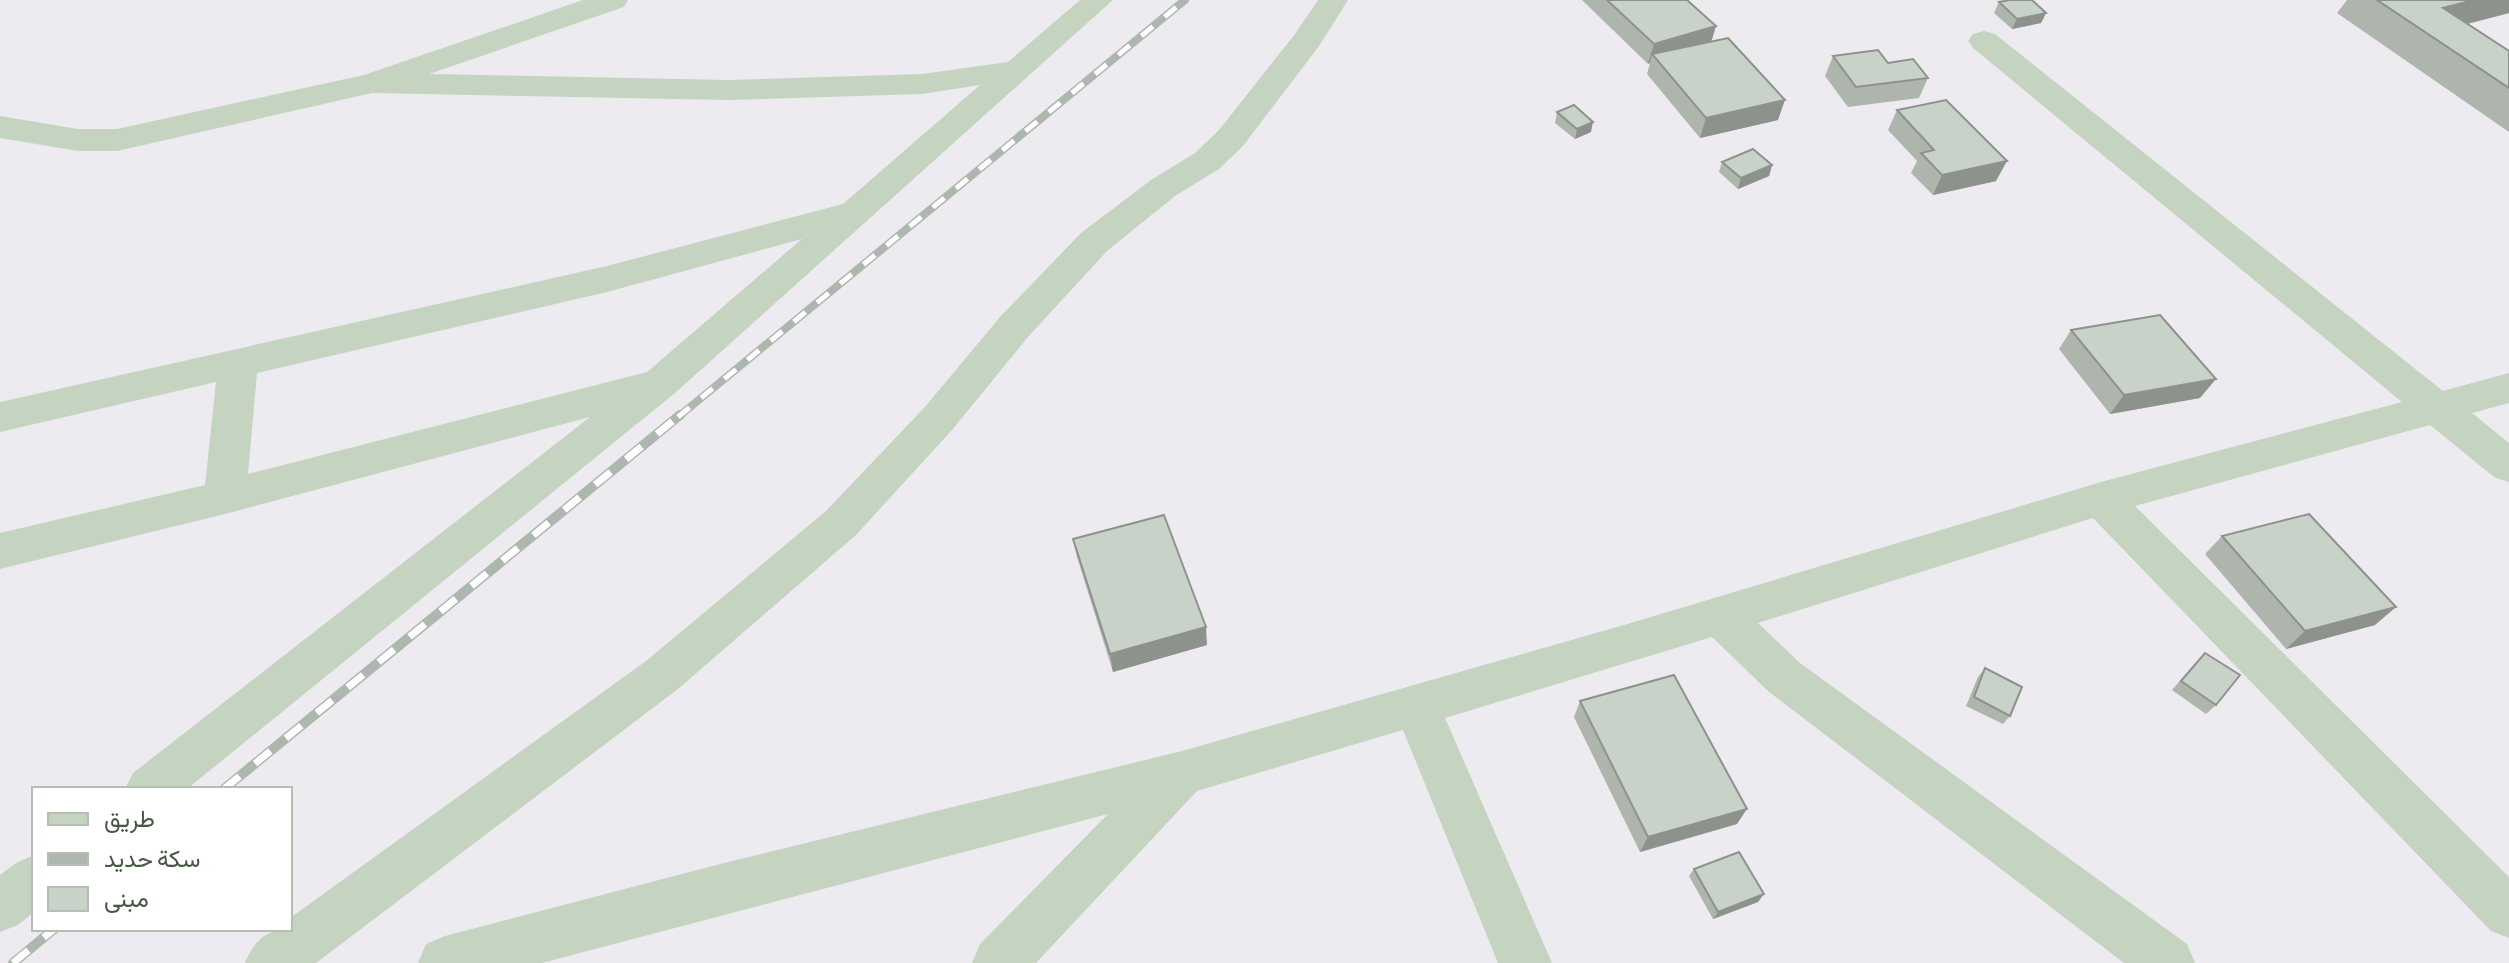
<svg xmlns="http://www.w3.org/2000/svg" width="2509" height="963" font-family="'Sofia Sans Condensed',Vazirmatn,sans-serif">
	<rect width="100%" height="100%" fill="#edebef"/>
	<g fill="none" stroke-linecap="round" stroke-linejoin="round">
		<!-- street -->
		<path fill="#c4d4c1" fill-rule="evenodd" d="M583,0H628L624,7L429,74L729,80L922,74L1008,62L1080,0H1113L675,393L187,789H125L133,773L590,417L225,514L0,569V533L205,485L216,382L0,432V402L607,266L843,204L980,85L922,94L729,100L372,93L117,151H78L0,138V116L78,129H117L364,75ZM802,239L647,372L248,474L257,373L607,292Z
			M1318,0H1348L1319,46L1243,146L1219,169L1175,196L1107,251L1028,337L952,430L856,535L678,689L316,963H245C254,941 266,929 290,929V918L646,661L826,511L924,408L1000,317L1081,233L1151,180L1195,153L1219,130L1295,34Z
			M1984,31L1995,34L2443,391L2509,373V403L2472,413L2509,443V482L2494,477L2430,425L2135,506L2509,877V938L2491,931L2093,518L1758,623L1800,663L2187,944L2195,963H2124L1768,691L1712,637L1445,718L1552,963H1498L1403,730L1197,791L1036,963H972L980,944L1108,814L542,963H418L426,944L445,936L720,864L1182,751L1624,625L2101,482L2402,402L1973,48L1968,41L1973,34Z
			M34,855V912L18,925L0,932V875L16,863Z"/>
		<!-- rail-far1 casing -->
		<g stroke="#adb7ae" stroke-width="8">
			<path id="rail-far1" d="M678,417L1185,0"/>
		</g>
		<!-- rail casing -->
		<g stroke="#adb7ae" stroke-width="10">
			<path id="rail" d="M224,789L680,415
				M13,963L54,929"/>
		</g>
		<!-- rail-far1 -->
		<use href="#rail-far1" stroke="#fff" stroke-width="5" stroke-dasharray="15" stroke-linecap="butt"/>
		<!-- rail -->
		<use href="#rail" stroke="#fff" stroke-width="7" stroke-dasharray="20" stroke-linecap="butt"/>
	</g>
	<!-- wall -->
	<path fill="#adb5ac" d="M1582,0H1687L1716,26L1711,41L1778,120L1700,138L1647,74L1650,63L1648,64Z
		M2347,0H2509V13L2467,24L2509,51V132L2337,13Z
		M1999,2L2046,13L2041,23L2012,29L1994,13Z
		M1833,56L1888,63L1928,78L1919,98L1848,107L1825,76Z
		M1897,110L1996,181L1933,195L1911,173L1917,161L1888,130Z
		M1557,112L1591,132L1575,139L1555,123Z
		M1722,162L1772,165L1769,176L1738,189L1719,172Z
		M2071,330L2200,398L2110,414L2059,349Z
		M2222,536L2375,625L2286,649L2205,554Z
		M1073,539L1207,645L1113,672L1077,557Z
		M2205,653L2216,705L2206,714L2172,690L2196,662Z
		M1985,668L2010,716L2003,724L1966,706L1978,677Z
		M1580,701L1737,824L1640,852L1574,717Z
		M1694,869L1758,902L1713,919L1689,876Z"/>
	<!-- shaded-wall -->
	<path fill="#8d938c" d="M2474,0H2509V13L2428,34L2443,8Z
		M2046,13L2041,23L2012,29L2017,19Z
		M1716,26L1710,46L1652,54L1650,63L1648,64L1654,44Z
		M1785,100L1778,120L1700,138L1706,118Z
		M1593,122L1591,132L1575,139L1577,129Z
		M2007,161L1996,181L1933,195L1942,175Z
		M1772,165L1769,176L1738,189L1741,178Z
		M2216,379L2200,398L2110,414L2124,395Z
		M2396,607L2375,625L2286,649L2305,631Z
		M1206,627L1207,645L1113,672L1110,654Z
		M1747,809L1737,824L1640,852L1648,837Z
		M1764,894L1758,902L1713,919L1718,912Z"/>
	<!-- building -->
	<path fill="#c9d2c8" stroke="#8d938c" stroke-width="2" d="M1607,0H1687L1716,26L1654,44Z
		M2010,0H2032L2046,13L2017,19L1999,2Z
		M2377,0H2474L2443,8L2509,51V88Z
		M1728,38L1785,100L1706,118L1652,54Z
		M1878,50L1888,63L1913,59L1928,78L1856,87L1833,56Z
		M1946,100L2007,161L1942,175L1921,153L1934,150L1897,110Z
		M1574,105L1593,122L1577,129L1557,112Z
		M1753,149L1772,165L1741,178L1722,162Z
		M2160,315L2216,379L2124,395L2071,330Z
		M2309,514L2396,607L2305,631L2222,536Z
		M1164,515L1206,627L1110,654L1073,539Z
		M2205,653L2240,675L2216,705L2181,681Z
		M1985,668L2022,687L2010,716L1974,697Z
		M1674,675L1747,809L1648,837L1580,701Z
		M1739,852L1764,894L1718,912L1694,869Z"/>
	<!-- legend -->
	<rect x="32" y="787" width="260" height="144" fill="#ffffff" stroke="#b5bdb4" stroke-width="2"/>
	<rect x="48" y="813" width="40" height="12" fill="#c4d4c1" stroke="#b5bdb4" stroke-width="2"/>
	<text x="104" y="827" font-size="24" fill="#475944">طريق</text>
	<rect x="48" y="853" width="40" height="12" fill="#adb7ae" stroke="#b5bdb4" stroke-width="2"/>
	<text x="104" y="867" font-size="24" fill="#475944">سكة حديد</text>
	<rect x="48" y="887" width="40" height="24" fill="#c9d2c8" stroke="#b5bdb4" stroke-width="2"/>
	<text x="104" y="907" font-size="24" fill="#475944">مبنى</text>
</svg>
